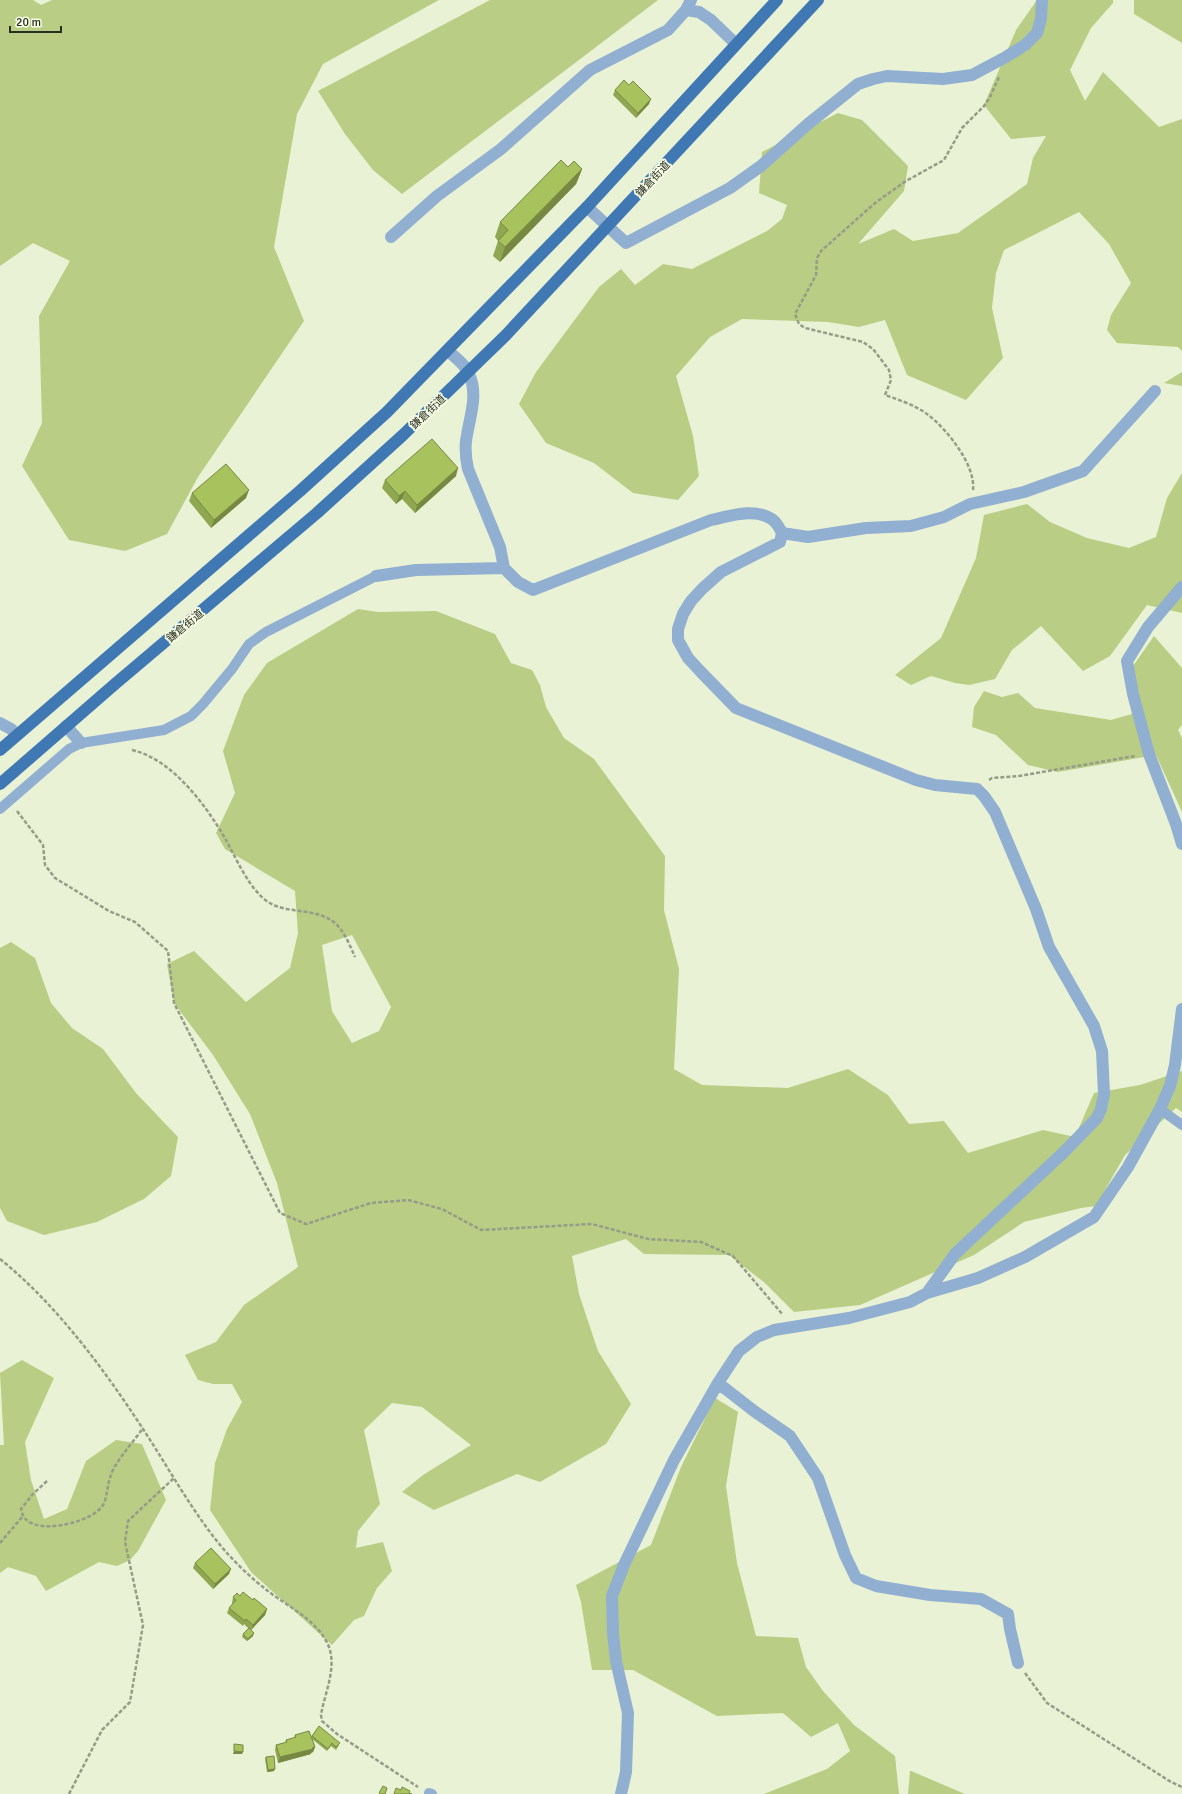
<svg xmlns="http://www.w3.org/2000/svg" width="1182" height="1794" font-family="Signika,'Noto Sans JP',sans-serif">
	<rect width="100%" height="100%" fill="#e9f2d4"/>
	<!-- green -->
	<path fill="#b9ce84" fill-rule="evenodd" d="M0,0H33L41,5L52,0H439L323,64L297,114L274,247L304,321L198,477L167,534L125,551L69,540L22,466L42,423L39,316L70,261L33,243L0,266Z
		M490,0H658L402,194L373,170L345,134L318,91Z
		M1037,0H1113V3L1091,28L1070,70L1085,101L1103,72L1159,127L1182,119V351L1178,347L1117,343L1107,330L1111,315L1131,283L1109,244L1079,212L1004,250L996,273L992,308L1003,358L966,400L907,375L885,320L859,327L828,322L742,319L710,337L676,376L693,436L699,476L678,500L633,493L594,463L546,443L519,404L536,372L599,287L621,269L635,285L663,264L692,269L767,231L782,219L787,205L759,193L762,152L838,113L862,120L908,166L904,191L858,244L894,229L913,241L958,233L1027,184L1033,158L1046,136L1011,139L984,105L1016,30Z
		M1134,0H1182V43L1134,14Z
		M1182,372V386L1164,383Z
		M1182,473V613L1147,605L1110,656L1083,671L1041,626L1012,650L995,679L969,685L955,683L931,676L911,685L895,675L941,638L976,558L984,515L1027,504L1050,522L1087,538L1129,548L1156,537L1167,498Z
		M358,609L378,612L436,611L495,634L511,663L532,670L540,685L546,707L564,738L594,759L665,856L664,910L679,969L674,1069L702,1085L788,1088L848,1069L888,1095L909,1124L944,1121L968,1153L1043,1130L1075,1137L1094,1093L1140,1085L1182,1071V1112L1176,1108L1125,1155L1096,1206L1081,1208L1024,1222L974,1255L860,1305L794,1312L765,1283L729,1255L644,1254L626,1239L572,1256L579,1294L598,1351L631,1404L606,1444L540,1482L517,1474L434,1510L402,1492L423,1475L471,1445L422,1407L392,1403L364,1430L380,1504L358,1531L356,1548L383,1542L392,1571L377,1588L364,1616L354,1620L332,1645L251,1572L210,1510L215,1463L227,1429L242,1402L232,1384H213L198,1380L185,1355L216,1342L244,1305L298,1267L277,1183L250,1114L213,1055L174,1003L167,964L194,951L246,1002L290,968L298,933L295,891L225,849L216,833L235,793L223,751L244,695L267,663ZM352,935L391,1007L379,1031L352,1043L332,1011L322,945Z
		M1154,636L1182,668V725L1178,730L1182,738V812L1156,755L1058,772L1028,765L996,735L972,727L974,707L984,691L1002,697L1018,693L1035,708L1111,720L1142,711L1133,666Z
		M11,942L35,958L51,1003L72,1028L103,1049L136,1093L178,1137L171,1176L144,1199L97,1222L44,1235L7,1221L0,1208V948Z
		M22,1360L54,1378L25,1442L31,1480L44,1519L67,1509L86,1461L116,1440L142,1444L166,1500L138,1551L130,1560L117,1566L99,1562L46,1591L36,1576L8,1567L0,1573V1445H4L0,1373Z
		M715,1398L738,1412L726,1486L737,1563L756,1636L798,1638L806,1667L823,1691L854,1725L895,1756L899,1794H764L827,1769L850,1751L838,1723L811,1737L783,1713L717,1716L633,1670H592L581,1602L576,1585L651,1545L681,1467Z
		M910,1771H911L965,1794H908Z"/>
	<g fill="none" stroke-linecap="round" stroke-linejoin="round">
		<!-- path -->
		<path stroke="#969c87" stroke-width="2.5" stroke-dasharray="4 2" stroke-linecap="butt" d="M973,490C976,465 946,428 927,414C915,405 899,400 885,395L891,380L889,370L873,349L863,342L805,328L799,324L795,314L816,275L817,258L821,251L875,203L906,181L944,160L962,128L984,106L990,97L999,77
			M132,750C172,759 206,805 226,840C237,860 247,884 264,899C284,916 315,906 335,923C345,932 350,946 355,957
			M989,780L992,778L1019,776L1135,756
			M17,811L43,845L45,865L55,878L109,911L135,922L168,951L174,1003L280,1213L306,1224L371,1203L408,1200L442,1209L481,1230L592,1224L648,1239L701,1242L733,1256L783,1315
			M0,1259C56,1304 104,1369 143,1429C170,1470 194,1515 226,1552C237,1564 250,1577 263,1587C283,1604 311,1616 325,1639C340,1662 325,1691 321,1715L322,1721L337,1734L418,1787
			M47,1481L33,1494L21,1509C23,1520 31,1525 43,1526C60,1528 99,1519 105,1501C108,1489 108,1479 114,1468C122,1454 134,1441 143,1428
			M0,1543L23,1516
			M1025,1673L1047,1703L1171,1782L1182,1787
			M69,1794L102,1730L130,1702L143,1625L125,1542L128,1521L174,1478"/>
		<!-- service -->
		<path stroke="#91afd0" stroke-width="10" d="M0,809L69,749L81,743L164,730L191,716L203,704L232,669L249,644L266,632L376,576
			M1160,1109L1182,1125
			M429,1793L432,1794"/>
		<!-- minor -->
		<path stroke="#91afd0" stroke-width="12" d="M686,10L699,12L711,20L736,44
			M587,207L626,243L730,188L761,166L808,124L858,84L873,79L887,76L943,79L972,75L1004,58L1025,45L1037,33L1041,19L1042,0
			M391,237L437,196L501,149L590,70L668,30L686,10L691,0
			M448,351C455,357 466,365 469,374C479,396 469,418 466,441C465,451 466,460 468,469L500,547L504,568L518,582L533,590L711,520C730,516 756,507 773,520C777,523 780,529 782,533L780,542L721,572L702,589L691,601L683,614L678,629V640L688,658L700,671L736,708L916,780L935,785L977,789L984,796L995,812L1036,909L1049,947L1094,1026L1102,1051L1104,1094L1101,1109L1097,1118L1064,1152L955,1254L927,1293
			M782,533L808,537L866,528L911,526L944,517L970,504L1024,492L1083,471L1155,391
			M376,576L416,570L504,568
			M1182,587L1148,627L1127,661L1133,694L1149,754L1176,824L1182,844
			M0,723L11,729L17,735
			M66,726L81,743
			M718,1383L754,1411L790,1436L818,1478L845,1555L856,1578L876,1586L930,1595L981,1599L1008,1614L1010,1629L1018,1663
			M621,1794L626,1772L628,1713L616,1661L613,1633L612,1596L624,1565L674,1460L718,1383L739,1351L757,1337L774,1330L849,1318L910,1302L927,1293L978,1278L1025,1257L1094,1217L1128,1167L1160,1109L1170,1086L1175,1065L1182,1009"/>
		<!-- primary -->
		<path stroke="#3f78b3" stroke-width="12" d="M0,750L300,491L387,412L587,207L777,0
			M0,784L115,684L317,513L403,435L506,335L818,0"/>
	</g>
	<!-- wall -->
	<path fill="#90a751" d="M629,85L649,104L636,118L613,95L615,90Z
		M582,169L576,184L500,262L493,256L498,241L495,237L500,222Z
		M456,476L415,513L402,499L396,504L382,488L385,480Z
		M192,493L246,498L211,528L189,501Z
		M195,1563L229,1574L213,1589L193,1568Z
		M240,1596L267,1609L265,1615L251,1630L253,1636L247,1641L242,1637L243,1634L249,1629L244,1624L243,1626L227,1613L229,1608L233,1604L232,1603L233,1597Z
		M295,1735L311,1737L312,1736L339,1745L336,1750L331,1746L327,1751L312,1739L315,1747L313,1752L311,1753V1754L278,1763L275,1750L276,1745L285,1743L286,1740L294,1738Z
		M266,1757L274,1771L267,1772L265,1759Z"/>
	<!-- shaded-wall -->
	<path fill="#768842" d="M651,99L649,104L636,118L638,113Z
		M582,169L576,184L500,262L505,247Z
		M458,468L456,476L415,513L417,505Z
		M249,490L246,498L211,528L214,520Z
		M405,491L402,499L396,504L399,496Z
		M231,1569L229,1574L213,1589L215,1584Z
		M267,1609L265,1615L251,1630L253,1625Z
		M254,1633L253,1636L247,1641L248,1639Z
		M315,1747L313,1752L311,1753V1754L278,1763L280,1757Z
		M234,1751L243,1752L242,1754H233Z
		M275,1769L274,1771L267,1772L268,1770Z"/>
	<!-- building -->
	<path fill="#a8c25e" stroke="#768842" d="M624,80L629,85L633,81L651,99L638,113L615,90Z
		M561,160L568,167L574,161L582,169L505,247L498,241L508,230L500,222Z
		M432,439L458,468L417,505L405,491L399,496L385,480Z
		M226,464L249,490L214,520L192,493Z
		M211,1548L231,1569L215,1584L195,1563Z
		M243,1592L253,1600L254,1598L267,1609L253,1625L246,1619L245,1621L229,1608L236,1600L233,1597L237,1593L240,1596Z
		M249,1628L254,1633L248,1639L243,1634Z
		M319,1726L340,1743L336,1747L332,1743L328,1749L312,1736Z
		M309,1731L315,1747L312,1748L313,1749L280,1757L276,1745L287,1742L286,1740L296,1737L295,1735Z
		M234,1744L243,1745V1752L234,1751Z
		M274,1756L275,1769L268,1770L266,1757Z
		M383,1786L387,1788L385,1794H381L379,1793Z
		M402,1787L410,1791L409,1793L412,1794H394L396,1788L401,1790Z"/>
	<g text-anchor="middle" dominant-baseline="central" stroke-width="3.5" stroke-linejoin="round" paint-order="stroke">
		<!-- street labels -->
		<g font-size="11" fill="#292c21" stroke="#f7ffe6">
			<text transform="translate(653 179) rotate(-47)">鎌倉街道</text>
			<text transform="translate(428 412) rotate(-44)">鎌倉街道</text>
			<text transform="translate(185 626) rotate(-40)">鎌倉街道</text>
		</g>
	</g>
	<!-- scale -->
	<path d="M10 26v6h51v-6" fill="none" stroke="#292c21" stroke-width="2"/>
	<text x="16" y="26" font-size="12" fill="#292c21" stroke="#f7ffe6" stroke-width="3" paint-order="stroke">20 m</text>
</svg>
